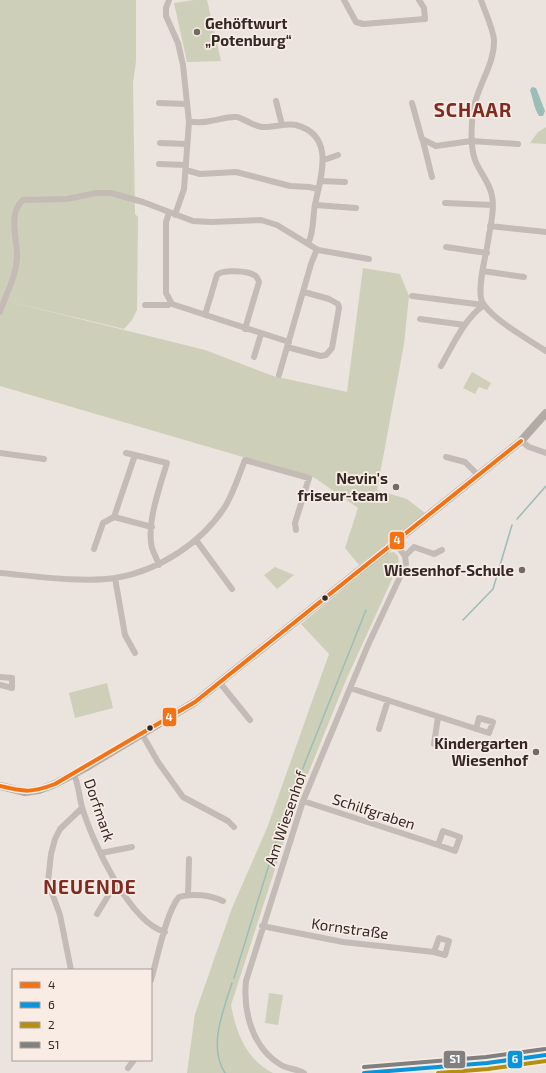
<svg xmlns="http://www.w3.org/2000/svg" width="546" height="1073" font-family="'Exo 2',sans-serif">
	<rect width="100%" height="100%" fill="#eae3de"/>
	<!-- green -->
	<path fill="#cecfb8" d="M0,0H136V61L133,83L135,214L138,217L137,310L132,320L124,329L3,300L205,350L273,376L347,392L363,268L400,274L409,296L404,344L377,490L407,499L425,513L359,565L345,548L358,508L315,478L0,386Z
		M194,0H207L221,61L187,62L174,3Z
		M546,127V144L530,143L538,132Z
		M472,372L491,383L487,390L479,387L475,394L463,388Z
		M394,552L398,556L399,564L346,680L297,801L231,1005C236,1032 246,1060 273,1073H187L195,1014L232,908L267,828L329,654L301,624L387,553Z
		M275,567L294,575L277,589L264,575Z
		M107,683L113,708L75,718L69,693Z
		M269,993L283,995L278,1025L265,1023Z"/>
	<!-- water -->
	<path fill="#9abdb8" d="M532,87L536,88L545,111L543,116H539C534,108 533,99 530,90Z"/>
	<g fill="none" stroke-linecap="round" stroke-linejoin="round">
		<!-- stream -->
		<path stroke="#9abdb8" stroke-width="1.5" d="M517,519L546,486
			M463,620L493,589L512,525
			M278,836L287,808L366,610
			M234,978L276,842
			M225,1073C208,1047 223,1011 232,983"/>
		<!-- minor -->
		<path stroke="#c4bbb7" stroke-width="6" d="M169,0L166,8V16L178,43L183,65L189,122L184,189L175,215
			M344,0L356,22L363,24L425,19L424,8L419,0
			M481,0C485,12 493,28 494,40C495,65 476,87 473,112C471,128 470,145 475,160C480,173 490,183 492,196C495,207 491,224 489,235C487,253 478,280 481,298C484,315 531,341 546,351
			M276,101L282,125
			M159,103L187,104
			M412,103L422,139L436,146L471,141L518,144
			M189,122C195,122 203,123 210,121C219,120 227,116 237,117C245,119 253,126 262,127C273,128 285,123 296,125C334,135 322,173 316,200C312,215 315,229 308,244
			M423,141L432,177
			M160,143L187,144
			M324,160L338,155
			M159,164L186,165
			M186,170L200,174L236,172L290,186L309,187L318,189
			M321,181L345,182
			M445,203L492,205
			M315,205L356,208
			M169,213L166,222V293L172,304L289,342
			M490,226L546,232
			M446,247L487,253
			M483,271L524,277
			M412,296L484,305
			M145,305H168L171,303
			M0,312C6,294 16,277 17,258C18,240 7,214 23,200L67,199L96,193H111L143,202L193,221L211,222L261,220L277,225L318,250L369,259
			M205,315L217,275C222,269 248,271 254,275C257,276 258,279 259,282L245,329
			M420,319L465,325
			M287,347L321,356L326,355L332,348L339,308L338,304L329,299L304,292
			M254,357L261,334
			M441,366C453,345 464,319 484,305
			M279,375L311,264L317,249
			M521,441L529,447L546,453
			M0,453L44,459
			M126,453L135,455
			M446,457L465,462L478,475
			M152,527L114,517L135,455L167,463C160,486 146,524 152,548C154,554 157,559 159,565
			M196,540L232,589
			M94,549L103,523L114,517
			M405,556L414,547L434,554L442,550
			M0,573C34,576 82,583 115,578C159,571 203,542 226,505C234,491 239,475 245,460L309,478L295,523L296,530
			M115,578L125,635L135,653
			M0,677L12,678V688L0,685
			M220,683L250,720
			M350,688L489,733L493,722L479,718L476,729
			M379,729L388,700
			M142,734L158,762L183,797L228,821L234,827
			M434,744L438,717
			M74,775C79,785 79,797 82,807C92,841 129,922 165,932
			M303,801L438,845L443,831L460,837L455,851L438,845
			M101,853L132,847
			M188,895L189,859
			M97,914L116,883
			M262,926L343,942L434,952L445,955L449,941L439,938L434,952
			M71,970L60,915L48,882L51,854L55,839L60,829L82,808
			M151,980C157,960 166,912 179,897C191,893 211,895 223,901
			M128,1068L134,1060
			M304,1073C297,1069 288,1069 281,1065C252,1048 243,1011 246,981L303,801L368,645L406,564L405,556L395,543
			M364,1073L487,1063L546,1055"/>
		<!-- major -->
		<path stroke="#b2aaa7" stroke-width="8" d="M0,786L25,792L39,790L55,784L85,768L195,702L521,441L546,413"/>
		<!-- bus-1 casing -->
		<g stroke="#f8ece4" stroke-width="7">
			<path id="bus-1" d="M0,786C25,792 31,793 55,784L195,702L521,441"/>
		</g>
		<!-- bus-2 casing -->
		<g stroke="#f8ece4" stroke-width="7">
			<path id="bus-2" d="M364,1073L487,1063L546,1055"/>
		</g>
		<!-- bus-3 casing -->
		<g stroke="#f8ece4" stroke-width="7">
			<path id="bus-3" d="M438,1073L488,1069L546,1061"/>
		</g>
		<!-- bus-4 casing -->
		<g stroke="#f8ece4" stroke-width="7">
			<path id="bus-4" d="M364,1067L486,1057L545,1049"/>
		</g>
		<!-- bus-1 -->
		<use href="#bus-1" stroke="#f47216" stroke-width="4"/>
		<!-- bus-2 -->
		<use href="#bus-2" stroke="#0994dc" stroke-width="4"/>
		<!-- bus-3 -->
		<use href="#bus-3" stroke="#b58f12" stroke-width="4"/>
		<!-- bus-4 -->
		<use href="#bus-4" stroke="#808080" stroke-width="4"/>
	</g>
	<!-- markers -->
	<g fill="#736966" stroke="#f8ece4" stroke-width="1.5">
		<circle cx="197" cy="32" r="4"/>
		<circle cx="396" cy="487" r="4"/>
		<circle cx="522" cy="570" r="4"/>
		<circle cx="536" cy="752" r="4"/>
	</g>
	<g fill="#332826" stroke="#f8ece4" stroke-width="1.5">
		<circle cx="325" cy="598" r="3.5"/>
		<circle cx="150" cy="728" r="3.5"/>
	</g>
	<g text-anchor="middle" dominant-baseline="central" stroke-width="3.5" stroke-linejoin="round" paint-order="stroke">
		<!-- poi labels -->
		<g font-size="15" font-weight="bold" fill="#332826" stroke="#f8ece4" text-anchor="end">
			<text x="205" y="23" text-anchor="start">Gehöftwurt<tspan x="205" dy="17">„Potenburg“</tspan></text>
			<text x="388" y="478">Nevin's<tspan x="388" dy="17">friseur-team</tspan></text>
			<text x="514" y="570">Wiesenhof-Schule</text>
			<text x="528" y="743">Kindergarten<tspan x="528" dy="17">Wiesenhof</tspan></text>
		</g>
		<!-- street labels -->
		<g font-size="15" fill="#332826" stroke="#f8ece4">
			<text transform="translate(100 810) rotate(71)">Dorfmark</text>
			<text transform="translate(374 811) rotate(18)">Schilfgraben</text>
			<text transform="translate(285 818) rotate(-71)">Am Wiesenhof</text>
			<text transform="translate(350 928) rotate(8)">Kornstraße</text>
		</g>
		<!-- district labels -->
		<g font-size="19" font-weight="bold" letter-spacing="1" fill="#802b21" stroke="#f8ece4">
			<text x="473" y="109">SCHAAR</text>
			<text x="90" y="886">NEUENDE</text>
		</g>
	</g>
	<g stroke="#f8ece4" stroke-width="1.5">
		<rect x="389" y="531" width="16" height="19" rx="4" fill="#f47216"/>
		<rect x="162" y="707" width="15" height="20" rx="4" fill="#f47216"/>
		<rect x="507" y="1050" width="16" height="19" rx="4" fill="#0994dc"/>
		<rect x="443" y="1050" width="23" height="19" rx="4" fill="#808080"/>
	</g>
	<g font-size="11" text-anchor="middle" font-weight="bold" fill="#fff">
		<text x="397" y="544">4</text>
		<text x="169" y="721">4</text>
		<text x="515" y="1063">6</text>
		<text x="455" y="1063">S1</text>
	</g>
	<!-- legend -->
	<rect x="12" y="969" width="140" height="92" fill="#f8ece4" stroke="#a99e98"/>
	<rect x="20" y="982" width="20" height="6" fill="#f47216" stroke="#a99e98"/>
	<text x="48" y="989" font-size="12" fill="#332826">4</text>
	<rect x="20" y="1002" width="20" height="6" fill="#0994dc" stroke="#a99e98"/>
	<text x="48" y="1009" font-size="12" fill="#332826">6</text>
	<rect x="20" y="1022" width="20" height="6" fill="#b58f12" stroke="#a99e98"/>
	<text x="48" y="1029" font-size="12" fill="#332826">2</text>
	<rect x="20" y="1042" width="20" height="6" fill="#808080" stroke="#a99e98"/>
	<text x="48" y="1049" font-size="12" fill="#332826">S1</text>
</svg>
